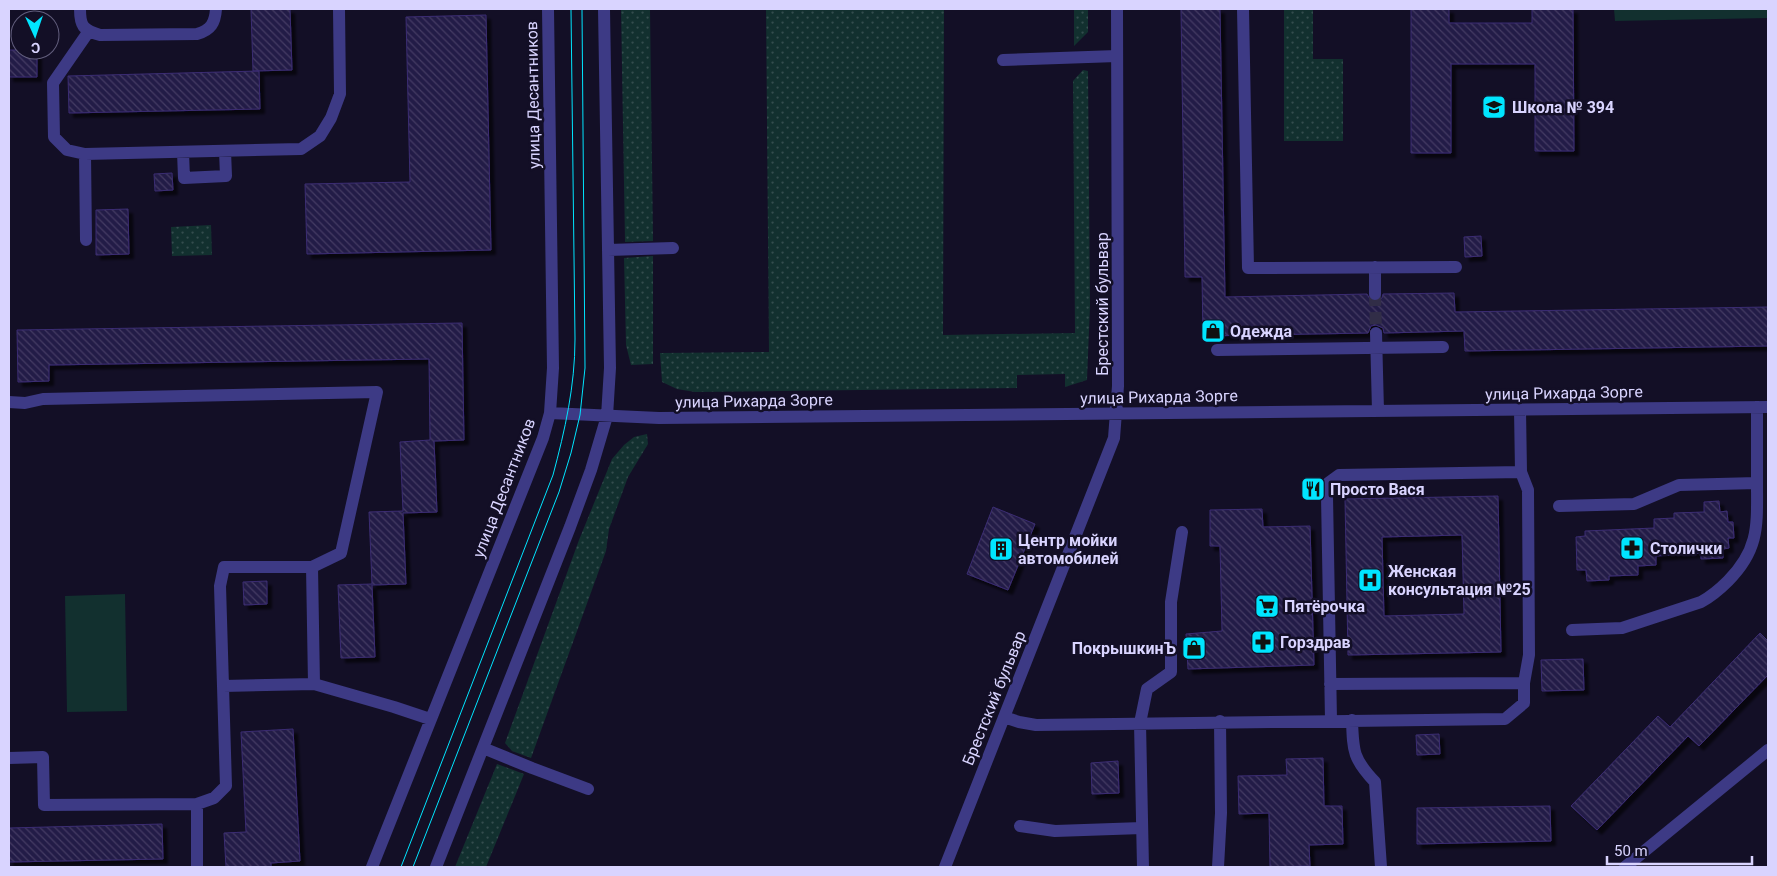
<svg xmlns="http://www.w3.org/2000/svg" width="1777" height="876" font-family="Roboto,sans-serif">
	<defs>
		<pattern id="grass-dots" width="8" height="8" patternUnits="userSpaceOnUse" patternTransform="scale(1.25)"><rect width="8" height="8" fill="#12302f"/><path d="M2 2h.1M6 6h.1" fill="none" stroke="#344d4e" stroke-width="1.8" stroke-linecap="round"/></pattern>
		<pattern id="building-back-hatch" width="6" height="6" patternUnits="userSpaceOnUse" patternTransform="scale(1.25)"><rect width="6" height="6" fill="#241b47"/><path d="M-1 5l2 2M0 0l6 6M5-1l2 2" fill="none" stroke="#433b63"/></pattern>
		<filter id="shadow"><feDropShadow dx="4.5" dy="4.5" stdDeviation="1" flood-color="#0009"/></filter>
	</defs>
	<rect width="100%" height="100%" fill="#130f26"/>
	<!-- grass -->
	<path fill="url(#grass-dots)" d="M621,9H650L653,241L625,242Z
		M766,9H944L943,335L1075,333L1073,81L1083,70L1088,71L1090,306L1087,380L1065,387V374L1017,375V388L695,392L677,389L662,382L660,353L769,352Z
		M1074,9H1088V32L1074,46Z
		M1284,9H1313V59H1343V141H1284Z
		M211,225L212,255L172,256L171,227Z
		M653,256V364L631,365L626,345L624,258Z
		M647,434L648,444L628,477L609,529L606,551L531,758L512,751L505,743L579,540L612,459L624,445L634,437Z
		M497,764L524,774L486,867H455Z"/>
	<!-- garden -->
	<path fill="#12302f" d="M1614,9H1768V18L1615,21Z
		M125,594L127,711L67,712L65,596Z"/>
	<!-- building -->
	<path fill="url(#building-back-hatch)" stroke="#3b2d73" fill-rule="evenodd" filter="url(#shadow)" d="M251,9H290L292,70L253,71Z
		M1181,9H1220L1225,297L1367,294L1371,301L1375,302L1382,298L1383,294L1454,293L1455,312L1768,307V346L1465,351L1464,331L1384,333L1383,328L1376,325L1371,326L1368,333L1203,336L1202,277H1185Z
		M1411,9H1449V23H1532V9H1573L1574,151H1535V64H1451V153H1411Z
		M486,15L491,250L307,254L305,184L410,182L406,17Z
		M9,50H37V77H9Z
		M259,71L260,109L69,113L68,76Z
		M172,173L173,190L155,191L154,174Z
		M128,209L129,254L96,255V210Z
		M1481,236L1482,256L1465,257L1464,237Z
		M462,323L464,440L434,441L437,512L403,513L406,584L372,585L375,657L341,658L338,585L372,584L369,512L403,511L400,442L430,440L429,359L49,365V381L18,382L17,330Z
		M1498,496L1501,652L1348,655L1345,499ZM1462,535L1464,614L1384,616L1382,537Z
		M1719,501L1720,512L1727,511L1728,522H1733L1734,538H1728L1729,548L1723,549V558L1701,559V553L1656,556V565L1638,566V575L1609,576V580L1587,581L1586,570H1577L1576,537L1585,536V531L1654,528V519L1674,518V513L1704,512V502Z
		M993,507L1035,524L1008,590L967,574Z
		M1262,509L1263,527L1310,526L1314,665L1188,669L1186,634L1222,631L1220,546H1210V510Z
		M267,581V604L244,605L243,582Z
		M1760,633L1768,641V675L1699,746L1688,736L1597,830L1571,806L1658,716L1670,727Z
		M1583,659L1584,690L1542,691L1541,660Z
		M293,729L300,861L271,863V867H226L224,833L246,832L241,732Z
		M1439,734L1440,754L1417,755L1416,735Z
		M1323,758L1324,806H1342L1343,844L1309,845L1310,866L1270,867L1269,813L1239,814L1238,776L1287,775L1286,759Z
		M1118,761L1119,793L1092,794L1091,763Z
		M1550,806L1551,841L1417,844V808Z
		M162,824L163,859L9,862V828Z"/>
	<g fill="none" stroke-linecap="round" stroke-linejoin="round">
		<!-- minor-tunnel -->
		<path stroke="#312d47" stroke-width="12" stroke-dasharray="12 6" stroke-linecap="butt" d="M1375,294L1376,333"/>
		<!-- minor -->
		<path stroke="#3d3a85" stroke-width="12" d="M80,9C80,26 83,30 100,35L197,34C211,30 215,23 216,9
			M1243,9L1248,268L1456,267
			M89,31L53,83L54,137L67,150L85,154L301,149L320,136L331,118L340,94L339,9
			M1003,60L1117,56
			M183,152L184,178L226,176L225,151
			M85,154L86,240
			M608,250L673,248
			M1375,267V294
			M1376,333L1378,411
			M1217,350L1443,347
			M9,402L25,403L43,399L377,392L341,553L312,567L314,684
			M550,413L659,418L1768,407
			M1559,506L1634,504L1679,485L1757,483V407
			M1572,630L1622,628L1701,602C1712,596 1720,589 1728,581C1760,549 1757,524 1757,483
			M1330,684L1524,683
			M223,686L220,586L224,567H312
			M1004,717L1019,722L1036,725L1505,719L1524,703V683L1529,655L1528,490L1521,472L1520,410
			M1331,720L1327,496L1328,483L1339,475L1521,472
			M1352,720C1353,751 1353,759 1375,782L1381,867
			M483,748L532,768L588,789
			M9,758L43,757L44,805L197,804L214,798L226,786L223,686L314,684L394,707L430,719
			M197,804V867
			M1020,826L1055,831L1142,828
			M372,867L543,438L550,413L553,368L548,9
			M436,867L570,527L591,470L607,416L610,368L604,9
			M945,867L1114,438L1118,386L1117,9
			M1143,867L1140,723L1147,689L1171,672V602L1182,532
			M1218,867L1221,813L1220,721
			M1625,867L1768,750"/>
		<!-- tram -->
		<path stroke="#00e5ff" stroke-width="1" d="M401,867L553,475C565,430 575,386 575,339L571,9
			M413,867L559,492L571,453L580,415L585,368L582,9"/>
	</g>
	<!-- icons -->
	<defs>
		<g id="school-square" transform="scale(1.25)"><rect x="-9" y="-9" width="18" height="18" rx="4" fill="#00e5ff" stroke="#130f26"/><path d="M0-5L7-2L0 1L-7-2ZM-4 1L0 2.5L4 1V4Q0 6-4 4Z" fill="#111"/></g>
		<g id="shop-square" transform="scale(1.25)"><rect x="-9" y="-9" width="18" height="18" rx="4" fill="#00e5ff" stroke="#130f26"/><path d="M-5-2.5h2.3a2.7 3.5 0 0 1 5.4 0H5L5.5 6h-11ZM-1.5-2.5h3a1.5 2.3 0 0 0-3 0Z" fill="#111"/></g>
		<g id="restaurant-square" transform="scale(1.25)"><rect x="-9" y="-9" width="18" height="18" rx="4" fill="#00e5ff" stroke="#130f26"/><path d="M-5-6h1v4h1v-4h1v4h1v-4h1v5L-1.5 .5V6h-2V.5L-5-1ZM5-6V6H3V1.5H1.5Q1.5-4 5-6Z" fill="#111"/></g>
		<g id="pharmacy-square" transform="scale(1.25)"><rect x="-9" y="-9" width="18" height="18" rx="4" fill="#00e5ff" stroke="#130f26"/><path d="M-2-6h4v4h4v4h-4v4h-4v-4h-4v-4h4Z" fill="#111"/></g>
		<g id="building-square" transform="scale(1.25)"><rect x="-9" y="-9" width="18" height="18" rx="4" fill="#00e5ff" stroke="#130f26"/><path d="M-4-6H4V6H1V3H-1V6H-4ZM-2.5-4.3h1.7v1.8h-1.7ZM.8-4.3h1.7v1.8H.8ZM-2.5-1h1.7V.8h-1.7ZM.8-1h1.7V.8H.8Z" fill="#111"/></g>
		<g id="hospital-square" transform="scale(1.25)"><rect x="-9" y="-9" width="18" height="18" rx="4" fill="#00e5ff" stroke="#130f26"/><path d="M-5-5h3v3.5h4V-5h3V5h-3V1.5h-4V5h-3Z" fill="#111"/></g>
		<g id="supermarket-square" transform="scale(1.25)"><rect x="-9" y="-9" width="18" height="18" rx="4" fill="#00e5ff" stroke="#130f26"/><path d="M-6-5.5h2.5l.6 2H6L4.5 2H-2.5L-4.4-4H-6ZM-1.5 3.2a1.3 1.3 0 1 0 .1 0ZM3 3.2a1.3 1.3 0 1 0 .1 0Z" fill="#111"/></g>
	</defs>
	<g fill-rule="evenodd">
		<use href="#school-square" x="1494" y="107"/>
		<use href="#shop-square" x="1213" y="331"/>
		<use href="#restaurant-square" x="1313" y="489"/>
		<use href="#pharmacy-square" x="1632" y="548"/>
		<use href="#building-square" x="1001" y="549"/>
		<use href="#hospital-square" x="1370" y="580"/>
		<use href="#supermarket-square" x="1267" y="606"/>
		<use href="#pharmacy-square" x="1263" y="642"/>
		<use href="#shop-square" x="1194" y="648"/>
	</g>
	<g text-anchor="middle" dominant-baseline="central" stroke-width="5" stroke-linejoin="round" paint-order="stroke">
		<!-- street labels -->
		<g font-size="16" fill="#d9d4ff" stroke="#130f26">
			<text transform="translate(533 95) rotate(-91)">улица Десантников</text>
			<text transform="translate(1102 304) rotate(-90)">Брестский бульвар</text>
			<text transform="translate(1564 393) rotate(-1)">улица Рихарда Зорге</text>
			<text transform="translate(1159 397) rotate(-1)">улица Рихарда Зорге</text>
			<text transform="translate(754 401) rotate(-1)">улица Рихарда Зорге</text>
			<text transform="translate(504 488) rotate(-69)">улица Десантников</text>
			<text transform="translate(994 698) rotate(-68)">Брестский бульвар</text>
		</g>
		<!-- poi labels -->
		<g font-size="16" font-weight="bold" fill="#d9d4ff" stroke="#130f26" text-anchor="start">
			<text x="1512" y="107">Школа № 394</text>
			<text x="1230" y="331">Одежда</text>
			<text x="1330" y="489">Просто Вася</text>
			<text x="1018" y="540">Центр мойки<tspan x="1018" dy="18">автомобилей</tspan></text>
			<text x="1650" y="548">Столички</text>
			<text x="1388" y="571">Женская<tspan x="1388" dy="18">консультация №25</tspan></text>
			<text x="1284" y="606">Пятёрочка</text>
			<text x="1280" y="642">Горздрав</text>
			<text x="1176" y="648" text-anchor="end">ПокрышкинЪ</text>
		</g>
	</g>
	<!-- border -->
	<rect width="1777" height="876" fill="none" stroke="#d9d4ff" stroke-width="20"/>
	<!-- north arrow -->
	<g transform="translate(35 35) rotate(177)"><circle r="24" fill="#130f26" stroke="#625e7d"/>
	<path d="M0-4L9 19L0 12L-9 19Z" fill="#00e5ff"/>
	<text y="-8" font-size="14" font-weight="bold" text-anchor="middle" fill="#d9d4ff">С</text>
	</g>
	<!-- scale -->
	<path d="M1607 856v8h145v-8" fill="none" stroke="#d9d4ff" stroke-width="2.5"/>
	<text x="1614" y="856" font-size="15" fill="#d9d4ff" stroke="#130f26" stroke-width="4" paint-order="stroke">50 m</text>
</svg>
